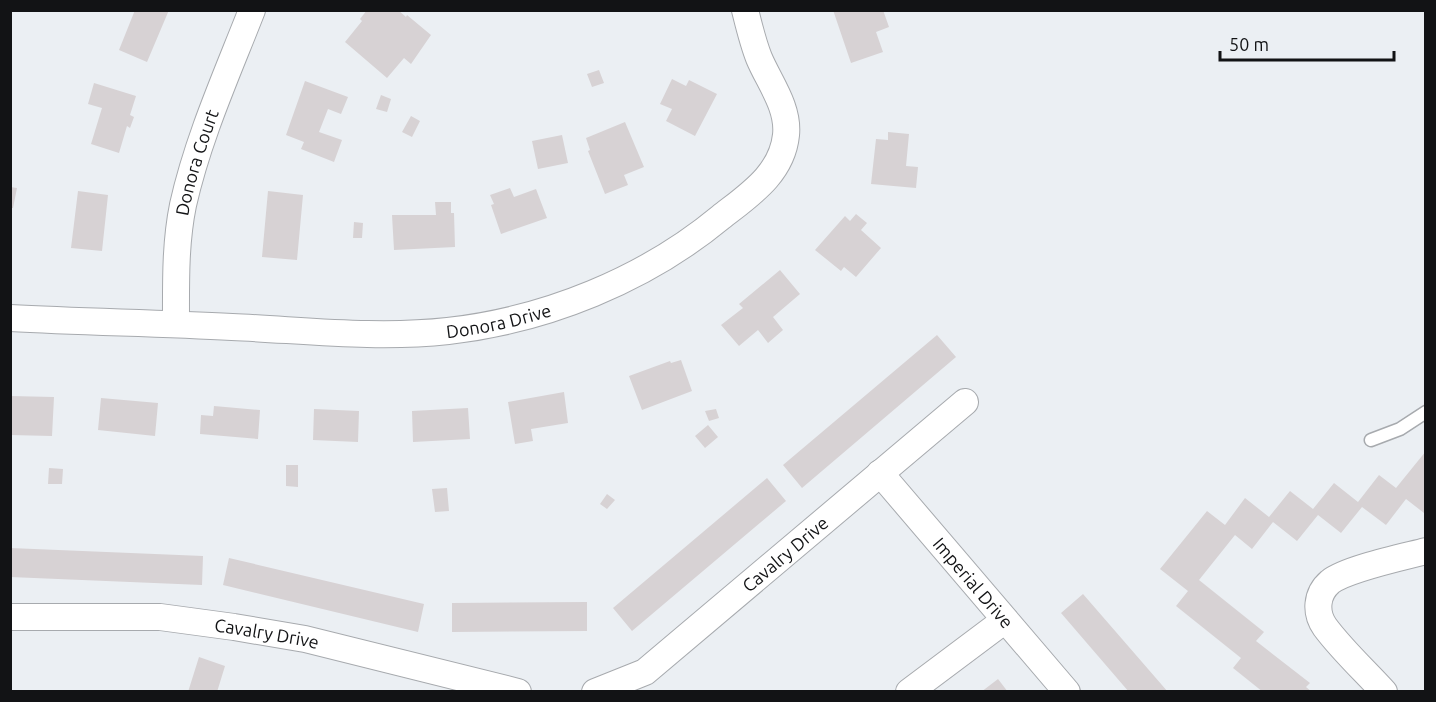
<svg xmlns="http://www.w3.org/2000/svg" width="1436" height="702" font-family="Ubuntu,sans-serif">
	<rect width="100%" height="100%" fill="#ebeff3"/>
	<!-- building -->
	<path fill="#d7d2d4" d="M135,10H169L147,62L119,50Z
		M367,10L372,12L398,10L406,17L407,15L431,35L411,64L404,58L387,78L345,42L362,21L360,19Z
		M833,10H883L889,27L876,32L883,52L851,63Z
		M599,70L604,83L592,87L587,74Z
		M672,79L686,86L689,80L717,94L695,136L666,121L672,109L660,104Z
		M305,81L348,97L341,114L328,109L319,132L342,140L334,162L301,149L304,142L286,135Z
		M94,83L136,96L130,115L134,117L130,128L127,126L119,153L91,144L102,108L88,104Z
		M381,95L391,99L387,112L376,109Z
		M411,116L420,121L412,137L402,132Z
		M625,122L644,167L624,175L628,185L605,194L588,151L590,150L586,138Z
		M888,132L909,134L906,166L918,167L916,188L871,184L876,139L888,140Z
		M562,135L568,163L538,169L532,141Z
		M10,187L17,188L13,208H10Z
		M510,188L514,197L536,189L547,218L501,234L491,205L494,204L490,195Z
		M78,191L108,195L102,251L71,248Z
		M268,191L303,195L297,260L262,257Z
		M435,202H451V213H454L455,247L394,250L392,215H436Z
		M856,214L867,223L861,230L881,248L856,277L844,267L841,271L815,250L845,216L850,221Z
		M354,222L363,223L362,238H353Z
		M780,270L800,294L773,317L783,330L768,343L758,330L739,346L721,325L743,308L739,304Z
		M937,335L956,357L802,488L783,465Z
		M681,360L692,391L642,410L629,376L670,361L671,363Z
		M564,392L568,423L531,429L533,441L515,444L508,402Z
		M10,396L54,397L52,436L10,435Z
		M101,398L158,403L155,436L98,430Z
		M214,406L260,410L258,439L200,434L201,415L213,416Z
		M468,408L470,439L413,442L412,411Z
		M314,409L359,411L358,442L313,440Z
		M716,409L719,418L709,421L705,411Z
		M708,425L718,437L705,448L695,436Z
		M1426,451V510L1424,513L1406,499L1386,525L1362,507L1341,533L1318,515L1297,541L1273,522L1252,549L1235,535L1199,580L1264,632L1256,641L1310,683L1306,687L1312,692H1263L1233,668L1241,658L1176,606L1188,591L1160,569L1207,511L1225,525L1245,498L1269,517L1290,491L1313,509L1334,483L1358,502L1379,475L1396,488Z
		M286,465H298V487L286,486Z
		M49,468L63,469L62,484H48Z
		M767,478L786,501L632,631L613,608Z
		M447,488L449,511L435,512L432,489Z
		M607,494L615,500L607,509L600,504Z
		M10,548L203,556L202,585L10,577Z
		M229,558L424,604L418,632L223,585Z
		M1083,594L1168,692H1129L1061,613Z
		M587,602V631L452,632V603Z
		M199,657L225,666L217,692H188Z
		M998,679L1008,692H981Z"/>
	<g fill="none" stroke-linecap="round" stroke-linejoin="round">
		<!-- service casing -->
		<g stroke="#a7aaae" stroke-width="15">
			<path id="service" d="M1371,440L1400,429L1426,412"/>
		</g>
		<!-- minor casing -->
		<g stroke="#a7aaae" stroke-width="28">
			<g id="minor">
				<path id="s1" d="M10,318C84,322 158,323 232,327C303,330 376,339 448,331C546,320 645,280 721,217C749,195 782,174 786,135C789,107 769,82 759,58C753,43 749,26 745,10"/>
				<path id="s2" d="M176,324C176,284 175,244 183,205C198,138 227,74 252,10"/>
				<path id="s3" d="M880,473L1067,692"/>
				<path id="s4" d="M10,617H160L234,627L305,639L518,692"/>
				<path id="s5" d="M595,692L645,672L965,402"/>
				<path d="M909,692L1005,620"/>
				<path d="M1384,692C1365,671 1342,650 1325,627C1315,613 1316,594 1330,582C1346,569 1403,557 1426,551"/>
			</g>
		</g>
		<!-- service -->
		<use href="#service" stroke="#fff" stroke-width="12"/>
		<!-- minor -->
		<use href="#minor" stroke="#fff" stroke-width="26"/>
	</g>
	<g text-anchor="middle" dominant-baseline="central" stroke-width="4.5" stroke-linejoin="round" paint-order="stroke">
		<!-- street labels -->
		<g font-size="18" fill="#121315" stroke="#ebeff3">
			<text stroke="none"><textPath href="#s2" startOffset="164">Donora Court</textPath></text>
			<text stroke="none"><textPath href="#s1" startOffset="490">Donora Drive</textPath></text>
			<text stroke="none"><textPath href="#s5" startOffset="237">Cavalry Drive</textPath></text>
			<text stroke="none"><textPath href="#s3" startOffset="144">Imperial Drive</textPath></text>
			<text stroke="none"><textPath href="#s4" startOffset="258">Cavalry Drive</textPath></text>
		</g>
	</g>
	<!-- border -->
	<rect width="1436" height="702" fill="none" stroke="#121315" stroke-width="24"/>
	<!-- scale -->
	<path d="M1220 51v9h174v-9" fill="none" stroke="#121315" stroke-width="3"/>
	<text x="1229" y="51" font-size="18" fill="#121315" stroke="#ebeff3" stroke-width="4.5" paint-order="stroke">50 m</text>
</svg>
